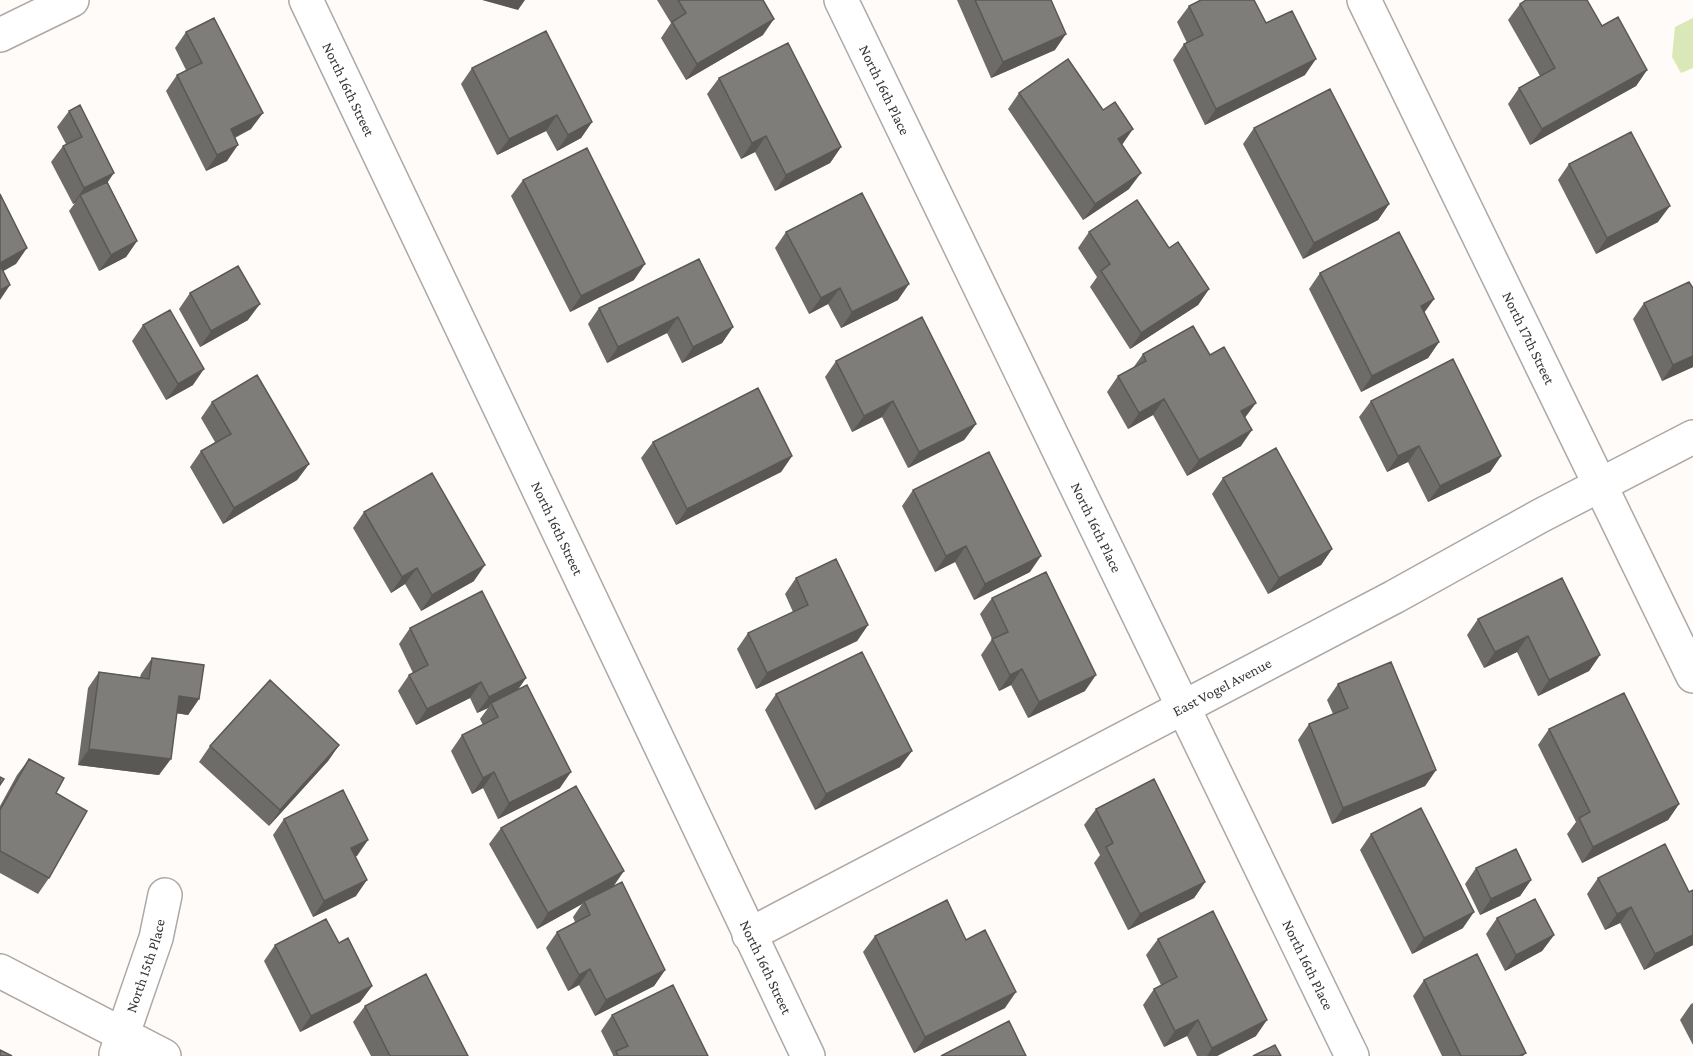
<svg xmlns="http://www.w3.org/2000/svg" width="1693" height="1056" font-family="'Crimson Pro',serif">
	<rect width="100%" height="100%" fill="#fffbf8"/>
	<!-- water -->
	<path fill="#dae8b8" d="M1693,18V68L1681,73L1672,57L1675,27Z"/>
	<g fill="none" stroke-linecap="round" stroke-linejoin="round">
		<!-- minor casing -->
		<g stroke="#aca8a6" stroke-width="36">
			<g id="minor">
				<path id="s1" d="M306,0L808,1056"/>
				<path id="s2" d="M841,0L1352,1056"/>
				<path id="s3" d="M1364,0L1693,676"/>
				<path d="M0,35L72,0"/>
				<path id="s4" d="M749,935L1394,597L1540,516L1693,437"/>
				<path d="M0,971L164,1056"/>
				<path id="s5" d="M116,1054L156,938L165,895"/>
			</g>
		</g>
		<!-- minor -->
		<use href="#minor" stroke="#fff" stroke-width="33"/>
	</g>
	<!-- wall -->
	<path fill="#6d6c69" d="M657,0H763V35L686,80L661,38L671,23Z
		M957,0H1051L1055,50L991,78Z
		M1520,4L1602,26L1647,70L1636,86L1530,145L1508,104L1519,88L1540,76L1508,20Z
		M1189,6L1266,23L1305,75L1205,125L1173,60L1184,44L1187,43L1177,22Z
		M186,32L251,129L235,138L227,161L206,171L166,91L177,75L186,70L175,48Z
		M472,68L592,122L581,138L557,151L546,131L497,155L461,84Z
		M719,78L841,147L830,163L775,191L755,152L741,159L707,94Z
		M1019,93L1122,145L1129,189L1083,220L1008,109Z
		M69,111L108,183L137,241L126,257L99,271L69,211L75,203L73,204L51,162L63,146L66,144L57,127Z
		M1254,128L1389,204L1378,220L1303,259L1243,144Z
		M1569,164L1658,222L1596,254L1558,180Z
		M523,180L634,280L570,312L511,196Z
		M786,232L898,300L841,328L828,304L809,314L775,248Z
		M1089,232L1169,248L1209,289L1198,305L1130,349L1090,287L1097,277L1078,248Z
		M699,259L733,327L722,343L682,363L667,333L607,363L588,324L599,308Z
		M1320,273L1434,299L1424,313L1439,342L1428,358L1361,392L1309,289Z
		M1693,288V367L1662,381L1633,319L1644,303Z
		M190,293L248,320L200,347L179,309Z
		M143,325L193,385L166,400L132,341Z
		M1143,354L1245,418L1241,446L1187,476L1153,415L1128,429L1107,392L1118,376L1133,368Z
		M836,361L976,424L964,440L908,468L882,417L852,432L825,377Z
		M1371,401L1501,456L1490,472L1428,502L1408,462L1387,472L1359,417Z
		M212,402L309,464L297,480L223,524L190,467L201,451L215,442L201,418Z
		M653,442L792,456L781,472L676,525L641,458Z
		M1223,478L1332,549L1321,565L1268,594L1212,494Z
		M913,490L1030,572L974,600L955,562L935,572L902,506Z
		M364,512L474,581L421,611L405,584L391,593L353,528Z
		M796,578L868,625L857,641L756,689L737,649L748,633L793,612L785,594Z
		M992,598L1085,691L1028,718L1011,685L999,691L981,655L992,639L980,614Z
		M1478,619L1600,655L1589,671L1538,696L1517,652L1484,668L1467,635Z
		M410,628L526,678L517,690L560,788L498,819L483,788L472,794L451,751L462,735L483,725L480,719L488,708L477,713L470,698L416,725L398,691L409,675L413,673L399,644Z
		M152,658L199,699L188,715L177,713L159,775L78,765L88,688L99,672L140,677L141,674Z
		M1338,684L1436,770L1425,786L1332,824L1298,740L1309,724L1333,714L1327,700Z
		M776,694L900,767L815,810L765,710Z
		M1549,729L1679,804L1668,820L1582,863L1567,834L1576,822L1538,745Z
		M339,745L328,761L269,826L199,762L210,746Z
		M29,759L56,793L49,878L38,894L0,873V806L17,775Z
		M1096,809L1205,882L1194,898L1128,930L1094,863L1100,855L1084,825Z
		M284,819L368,840L355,856L356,896L313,917L273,835Z
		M501,828L613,886L665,970L654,986L595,1016L579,985L568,991L546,948L557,932L575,922L573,917L582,904L537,929L489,844Z
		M1371,834L1463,928L1412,954L1360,850Z
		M1476,868L1531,880L1520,896L1480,915L1465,884Z
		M1598,878L1689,892L1693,890V945L1644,970L1620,923L1605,930L1587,894Z
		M1497,918L1554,935L1542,951L1505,971L1486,934Z
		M875,936L966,940L1005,1008L914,1053L863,952Z
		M1158,939L1256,1036L1217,1056H1197L1187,1036L1164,1047L1143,1005L1154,989L1161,985L1146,955Z
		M275,945L372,986L360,1002L300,1032L264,961Z
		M1424,980L1526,1053L1523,1056H1442L1413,996Z
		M1693,1003V1045L1680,1020L1691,1004Z
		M365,1006L468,1056H371L353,1022Z
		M612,1015L708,1056H613V1055L601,1031Z"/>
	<!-- shaded-wall -->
	<path fill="#595855" d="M482,0H525L518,10Z
		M774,19L763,35L686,80L697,64Z
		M1066,34L1055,50L991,78L1003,62Z
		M1316,59L1305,75L1205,125L1216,109Z
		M1647,70L1636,86L1530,145L1542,129Z
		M263,113L251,129L219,145L231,129Z
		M557,115L546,131L497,155L509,139Z
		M592,122L581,138L557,151L568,135Z
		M1133,129L1122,145L1106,155L1118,139Z
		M766,136L755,152L741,159L752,143Z
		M238,145L227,161L206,171L217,155Z
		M841,147L830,163L775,191L786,175Z
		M114,173L103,189L80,195L75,203L73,204L84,188Z
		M1141,173L1129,189L1083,220L1095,204Z
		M1389,204L1378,220L1303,259L1314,243Z
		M1670,206L1658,222L1596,254L1607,238Z
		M137,241L126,257L99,271L111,255Z
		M27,248L16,264L0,273V263Z
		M645,264L634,280L570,312L581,296Z
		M909,284L898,300L841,328L852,312Z
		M10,285L0,300V290Z
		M840,288L828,304L809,314L821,298Z
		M1209,289L1198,305L1130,349L1141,333Z
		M1434,299L1422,315L1421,306Z
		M260,304L248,320L200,347L211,331Z
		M678,317L667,333L607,363L618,347Z
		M733,327L722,343L682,363L693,347Z
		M1439,342L1428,358L1361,392L1372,376Z
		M1693,356V367L1662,381L1673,365Z
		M204,369L193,385L166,400L178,384Z
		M1164,399L1153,415L1128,429L1139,413Z
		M893,401L882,417L852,432L864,416Z
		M1256,403L1244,419L1241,411Z
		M976,424L964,440L908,468L919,452Z
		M1252,430L1241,446L1187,476L1199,460Z
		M1419,446L1408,462L1387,472L1398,456Z
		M792,456L781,472L676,525L687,509Z
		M1501,456L1490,472L1428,502L1440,486Z
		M309,464L297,480L223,524L234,508Z
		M966,546L955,562L935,572L946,556Z
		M1332,549L1321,565L1268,594L1279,578Z
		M1041,556L1030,572L974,600L985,584Z
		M485,565L474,581L421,611L432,595Z
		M417,568L405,584L391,593L402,577Z
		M868,625L857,641L756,689L767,673Z
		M1528,636L1517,652L1484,668L1495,652Z
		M1600,655L1589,671L1538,696L1549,680Z
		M1022,669L1011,685L999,691L1010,675Z
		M1096,675L1085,691L1028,718L1039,702Z
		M526,678L515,694L491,703L488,708L477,713L489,697Z
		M481,682L470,698L416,725L427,709Z
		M179,696L199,699L188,715L168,712Z
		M339,745L328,761L269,826L280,810Z
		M89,749L171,759L159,775L78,765Z
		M912,751L900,767L815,810L826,794Z
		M1436,770L1425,786L1332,824L1343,808Z
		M494,772L483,788L472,794L483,778Z
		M571,772L560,788L498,819L509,803Z
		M1679,804L1668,820L1582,863L1593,847Z
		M368,840L357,856L340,864L351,848Z
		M624,871L613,887L584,901L582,904L537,929L548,913Z
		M367,880L356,896L313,917L324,901Z
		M1531,880L1520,896L1480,915L1491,899Z
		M1205,882L1194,898L1128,930L1140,914Z
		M1631,907L1620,923L1605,930L1617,914Z
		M1474,912L1463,928L1412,954L1424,938Z
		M1554,935L1542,951L1505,971L1516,955Z
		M1693,935V945L1644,970L1655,954Z
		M590,969L579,985L568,991L579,975Z
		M665,970L654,986L595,1016L606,1000Z
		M372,986L360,1002L300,1032L311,1016Z
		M1016,992L1005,1008L914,1053L925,1037Z
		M1198,1020L1187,1036L1164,1047L1175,1031Z
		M1267,1020L1256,1036L1217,1056H1207L1212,1048Z"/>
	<!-- building -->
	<path fill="#7f7d7a" stroke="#595855" stroke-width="1.5" d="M678,0H763L774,19L697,64L672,22L686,13Z
		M975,0H1051L1066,34L1003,62Z
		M1201,0H1254L1266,23L1292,11L1316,59L1216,109L1184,44L1203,35L1189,6Z
		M1526,0H1587L1602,26L1618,17L1647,70L1542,129L1519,88L1555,68L1520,4Z
		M214,18L263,113L231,129L238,145L217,155L177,75L202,63L186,32Z
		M546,31L592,122L568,135L557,115L509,139L472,68Z
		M788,43L841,147L786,175L766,136L752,143L719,78Z
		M1068,59L1103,110L1115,102L1133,129L1118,139L1141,173L1095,204L1019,93Z
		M1330,89L1389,204L1314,243L1254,128Z
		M80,105L114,173L84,188L63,146L82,137L69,111Z
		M1631,132L1670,206L1607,238L1569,164Z
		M587,148L645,264L581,296L523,180Z
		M107,182L137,241L111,255L80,195Z
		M862,193L909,284L852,312L840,288L821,298L786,232Z
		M0,194L27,248L0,263Z
		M1137,200L1169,248L1178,242L1209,289L1141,333L1101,271L1110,264L1089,232Z
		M1399,232L1434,299L1421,306L1439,342L1372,376L1320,273Z
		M699,259L733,327L693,347L678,317L618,347L599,308Z
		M0,265L10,285L0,290Z
		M238,266L260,304L211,331L190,293Z
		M1689,282L1693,288V356L1673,365L1644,303Z
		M170,310L204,369L178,384L143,325Z
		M922,317L976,424L919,452L893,401L864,416L836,361Z
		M1193,326L1210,355L1224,347L1256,403L1241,411L1252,430L1199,460L1164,399L1139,413L1118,376L1146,361L1143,354Z
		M1453,359L1501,456L1440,486L1419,446L1398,456L1371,401Z
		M257,375L309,464L234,508L201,451L231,434L212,402Z
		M758,388L792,456L687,509L653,442Z
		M1276,448L1332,549L1279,578L1223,478Z
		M989,452L1041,556L985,584L966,546L946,556L913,490Z
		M432,473L485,565L432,595L417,568L402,577L364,512Z
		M836,559L868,625L767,673L748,633L808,605L796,578Z
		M1046,572L1096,675L1039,702L1022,669L1010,675L992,639L1008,632L992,598Z
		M1562,578L1600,655L1549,680L1528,636L1495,652L1478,619Z
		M482,591L526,678L489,697L481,682L427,709L409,675L428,665L410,628Z
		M862,652L912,751L826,794L776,694Z
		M152,658L204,665L199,699L179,696L171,759L89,749L99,672L149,679Z
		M1391,662L1436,770L1343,808L1309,724L1348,708L1338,684Z
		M270,680L339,745L280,810L210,746Z
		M527,685L571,772L509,803L494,772L483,778L462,735L498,717L491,703Z
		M1624,693L1679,804L1593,847L1579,818L1590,812L1549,729Z
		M29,759L64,778L56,793L87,811L49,878L0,851V810Z
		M0,777L4,779L0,785Z
		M1154,779L1205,882L1140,914L1106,847L1113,843L1096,809Z
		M576,786L624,871L548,913L501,828Z
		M343,790L368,840L351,848L367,880L324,901L284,819Z
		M1421,808L1474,912L1424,938L1371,834Z
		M1665,844L1689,892L1693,890V935L1655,954L1631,907L1617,914L1598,878Z
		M1516,849L1531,880L1491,899L1476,868Z
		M622,882L665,970L606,1000L590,969L579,975L557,932L590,915L584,901Z
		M1535,899L1554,935L1516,955L1497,918Z
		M947,900L966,940L985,930L1016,992L925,1037L875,936Z
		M1213,911L1267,1020L1212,1048L1198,1020L1175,1031L1154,989L1177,977L1158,939Z
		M326,919L339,943L348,938L372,986L311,1016L275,945Z
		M1477,954L1526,1053L1519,1056H1461L1424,980Z
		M426,974L468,1056H390L365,1006Z
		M673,985L708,1056H618L616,1051L628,1046L612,1015Z
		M1009,1021L1026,1056H941Z
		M1275,1045L1281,1056H1253Z
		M0,1050L12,1056H0Z"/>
	<g text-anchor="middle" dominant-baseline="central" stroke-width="6" stroke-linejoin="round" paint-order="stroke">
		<!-- street labels -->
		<g font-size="15" fill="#363533" stroke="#fff">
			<text stroke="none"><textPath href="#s1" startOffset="99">North 16th Street</textPath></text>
			<text stroke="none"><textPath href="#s2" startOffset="100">North 16th Place</textPath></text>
			<text stroke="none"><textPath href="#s3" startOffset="376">North 17th Street</textPath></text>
			<text stroke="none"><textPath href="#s1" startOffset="585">North 16th Street</textPath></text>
			<text stroke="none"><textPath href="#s2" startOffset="586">North 16th Place</textPath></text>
			<text stroke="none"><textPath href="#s4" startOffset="534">East Vogel Avenue</textPath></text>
			<text stroke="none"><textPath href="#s5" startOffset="93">North 15th Place</textPath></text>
			<text stroke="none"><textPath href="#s2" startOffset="1072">North 16th Place</textPath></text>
			<text stroke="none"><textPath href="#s1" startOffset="1071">North 16th Street</textPath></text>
		</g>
	</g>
</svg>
